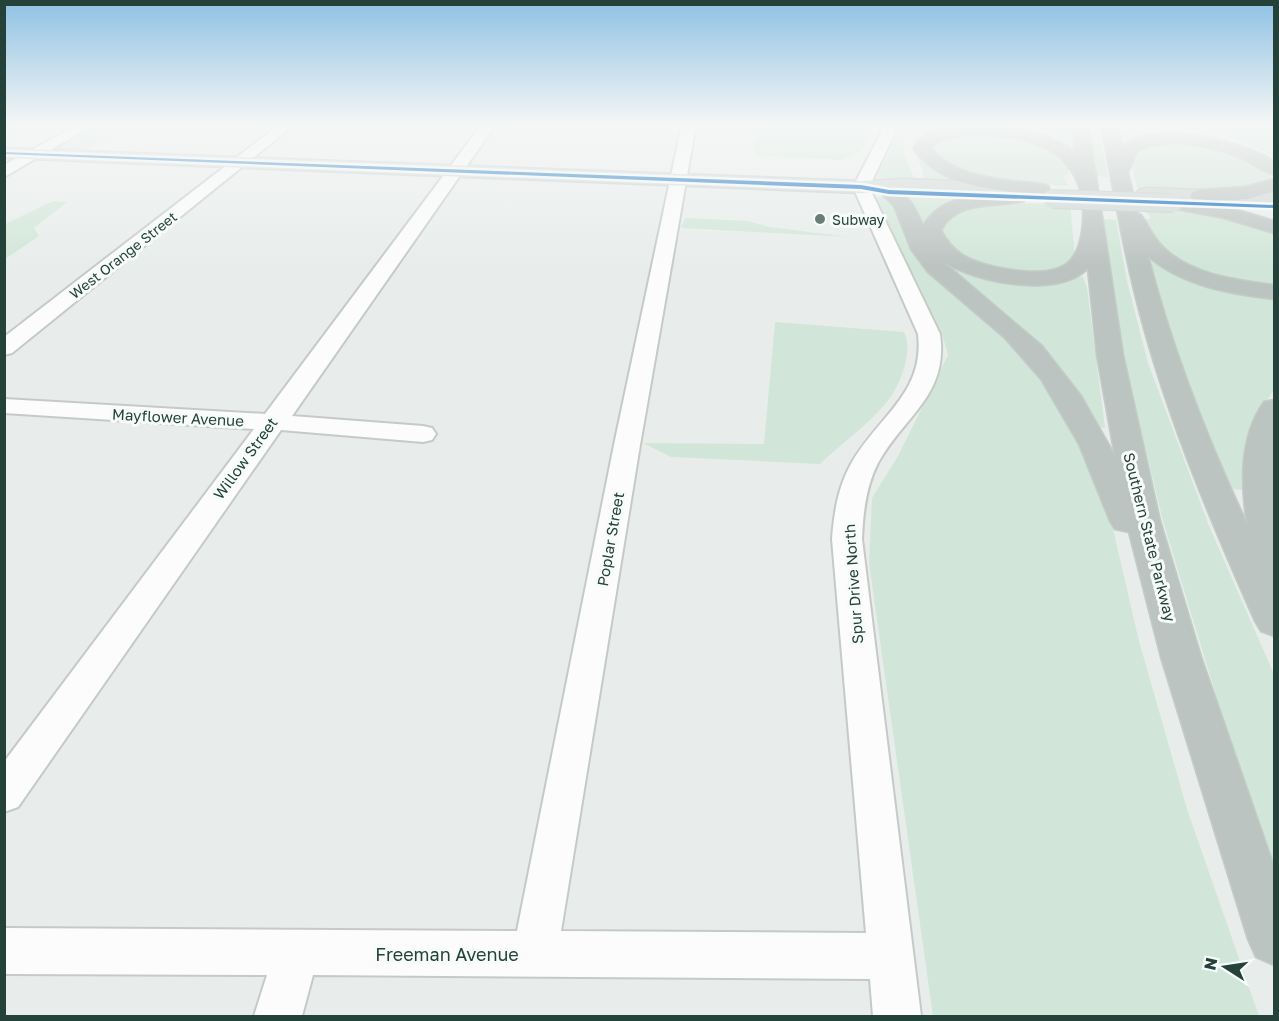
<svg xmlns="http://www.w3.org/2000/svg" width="1279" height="1021" font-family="'Golos Text',sans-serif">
	<rect width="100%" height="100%" fill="#e8edeb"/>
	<!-- green -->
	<path fill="#d1e6d8" d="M100,124H222L228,129L118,134L82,151L56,149Z
		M785,124L870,126L876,133L861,150L841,160L755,155L754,137L760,131L785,128Z
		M897,124H915C894,139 906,158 914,177L912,180L877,177L897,135Z
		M926,124H1069L1072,152L1042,138L952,130L916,150L977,182L923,181C926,169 912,153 912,139Z
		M1087,124H1098L1108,177L1095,176Z
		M1116,124H1187L1265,157L1274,163V166L1260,158L1199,141L1122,142Z
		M1196,124H1274V157L1265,152Z
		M956,133L1002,134L1042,143L1067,162L1069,175H1063L1068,186L988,179L943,165L928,145Z
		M1171,143C1205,145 1246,149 1272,174L1270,181L1261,188L1220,192L1137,189L1130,153L1149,144Z
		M917,195L997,198C969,202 940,200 924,226L986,277L1075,275L1083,277L1087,288L1105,428L1092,426L942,267L905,198Z
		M881,197L894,198L901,220L1039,368L1105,494L1139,641L1187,809L1259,1016H933L869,563L872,498L898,456L948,355L943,337L915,277L876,202L875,198Z
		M53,201L67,202L34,228L39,236L5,259V224Z
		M1001,203L1070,204L1075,257L1067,268L1022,276L963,262L936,230L960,208Z
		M1144,208L1186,210L1263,225L1274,231V289H1260L1183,268L1150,239L1145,219H1151Z
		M685,218L748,221L769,227L849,237L681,228Z
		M1102,219L1116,220L1127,281L1148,363L1209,526L1274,674V871L1245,791L1163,521L1124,360Z
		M1147,258L1251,295L1274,296V390L1265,403L1247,491L1233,489C1195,416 1170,337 1147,258Z
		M775,322L904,332C913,349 902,380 892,395C875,420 842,443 820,464L671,457L643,443L764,444Z"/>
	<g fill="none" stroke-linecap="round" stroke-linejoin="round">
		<!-- minor casing -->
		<g stroke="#c5cac8" stroke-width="4">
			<path id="minor" d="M79,124H95L4,177V165Z
				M280,124H295L12,353L4,355V337Z
				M482,124H496L292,416L423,426L432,428L436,434L432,440L423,442L281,430L18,807L4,812V762L254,429L4,413V399L265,414Z
				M682,124H696L640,445L561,931L866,933L832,539C834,513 838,487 851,464C877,417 925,394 918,334L853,187L881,133L880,124H894L895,133L869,187L940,334C949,395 904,416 878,463C866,486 863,513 862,539L921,1016H873L870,979L313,975L302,1016H254L267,975L4,974V928L517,931L614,445Z"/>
		</g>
		<!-- major casing -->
		<g stroke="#c3ccc9" stroke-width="3">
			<path id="major" d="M4,148L861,181L904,179L1032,184L1039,186L1041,190L1039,194L1032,196L904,191L861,193L4,158Z
				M1146,188L1274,193V205L1139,198L1136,194L1139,190Z"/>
		</g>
		<!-- highway casing -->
		<g stroke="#c3ccc9" stroke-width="3">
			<path id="highway" d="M1072,124H1088L1123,355L1160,521L1201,657L1274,867V965L1256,957L1248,939L1161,657L1129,532L1115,529L1110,521L1079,444L1041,379L1004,337L928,272L911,249L894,206L880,192L882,188C904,183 916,209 923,226C941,195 979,194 1012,192C974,186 937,182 913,148C917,143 921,137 926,134C959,114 1048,126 1075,153ZM966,135C994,135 1029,136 1054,153C1064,159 1075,174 1079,186C1086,207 1086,254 1063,266C1044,276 1015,271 995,267C970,261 953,254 941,230C958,199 995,208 1024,201L1027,197L1024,193L1041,196L1048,194L1050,190L1048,186L1041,184C1006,180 955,179 931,148L937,142ZM942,261C974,282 1059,300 1088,268L1097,355L1115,456L1081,396L1042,346Z
				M1101,124H1117L1122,146C1154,119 1243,141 1274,161V174C1262,171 1252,163 1241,158C1211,146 1167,136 1137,151L1128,173L1138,214L1141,215C1148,225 1153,237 1162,246C1190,275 1236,280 1274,285V299C1230,294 1182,286 1148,256C1172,349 1207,438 1247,524C1241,484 1239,437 1264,402L1274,400V636L1261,631L1255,621C1213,526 1172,429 1144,328C1125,261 1114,192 1101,124Z
				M1274,179V191L1248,199L1200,202L1193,200L1190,196L1193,192L1200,190L1246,187Z
				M1173,197L1227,207L1274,221V233L1224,218L1166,207L1163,203L1166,199Z"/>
		</g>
		<!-- minor -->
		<use href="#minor" fill="#fcfcfc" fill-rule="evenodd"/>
		<!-- major -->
		<use href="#major" fill="#cfd7d5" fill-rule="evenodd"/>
		<!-- highway -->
		<use href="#highway" fill="#bcc4c2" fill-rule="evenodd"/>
		<!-- major-bridge casing -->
		<g stroke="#c3ccc9" stroke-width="20" stroke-linecap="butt">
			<path id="major-bridge" d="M1052,199L1173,203"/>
		</g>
		<!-- major-bridge -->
		<use href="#major-bridge" stroke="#cfd7d5" stroke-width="18"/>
		<!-- bus-1 casing -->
		<g stroke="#f7fbf9" stroke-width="5">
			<path id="bus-1" d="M4,152L861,185L889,190L1274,205V208L889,194L861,189L4,154Z"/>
		</g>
		<!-- bus-1 -->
		<use href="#bus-1" fill="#0065bd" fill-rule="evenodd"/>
	</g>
	<!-- sky -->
	<linearGradient id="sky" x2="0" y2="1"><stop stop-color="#8fc1e3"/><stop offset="0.47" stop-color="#f5f7f6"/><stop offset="1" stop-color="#f5f7f6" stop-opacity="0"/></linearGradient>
	<rect width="1279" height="266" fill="url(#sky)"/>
	<!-- markers -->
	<circle fill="#697e78" stroke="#f7fbf9" stroke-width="2" cx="820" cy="219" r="6"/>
	<g text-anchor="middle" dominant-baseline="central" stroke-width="6" stroke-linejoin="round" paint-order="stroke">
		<!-- far-poi labels -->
		<g font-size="14" fill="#24423a" stroke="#f7fbf9" text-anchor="start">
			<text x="832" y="219">Subway</text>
		</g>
		<!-- far-street labels -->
		<g font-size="14" fill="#24423a" stroke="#f7fbf9">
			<text transform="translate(123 255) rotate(-38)">West Orange Street</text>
		</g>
		<!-- street labels -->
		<g font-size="15" fill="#24423a" stroke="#f7fbf9">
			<text transform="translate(178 417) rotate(3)">Mayflower Avenue</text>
			<text transform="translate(245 458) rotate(-54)">Willow Street</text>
			<text transform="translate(1150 537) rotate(76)">Southern State Parkway</text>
			<text transform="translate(610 539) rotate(-80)">Poplar Street</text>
			<text transform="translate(853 584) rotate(-94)">Spur Drive North</text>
		</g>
		<!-- near-street labels -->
		<g font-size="18" fill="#24423a" stroke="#f7fbf9">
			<text x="447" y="954">Freeman Avenue</text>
		</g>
	</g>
	<!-- border -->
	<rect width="1279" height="1021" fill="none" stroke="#24423a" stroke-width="12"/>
	<!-- north arrow -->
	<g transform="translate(1225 967) rotate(282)" stroke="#f7fbf9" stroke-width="4.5" paint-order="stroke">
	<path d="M0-4.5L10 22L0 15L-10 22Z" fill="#24423a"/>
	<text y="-9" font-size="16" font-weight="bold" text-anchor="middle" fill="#24423a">N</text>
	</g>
</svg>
